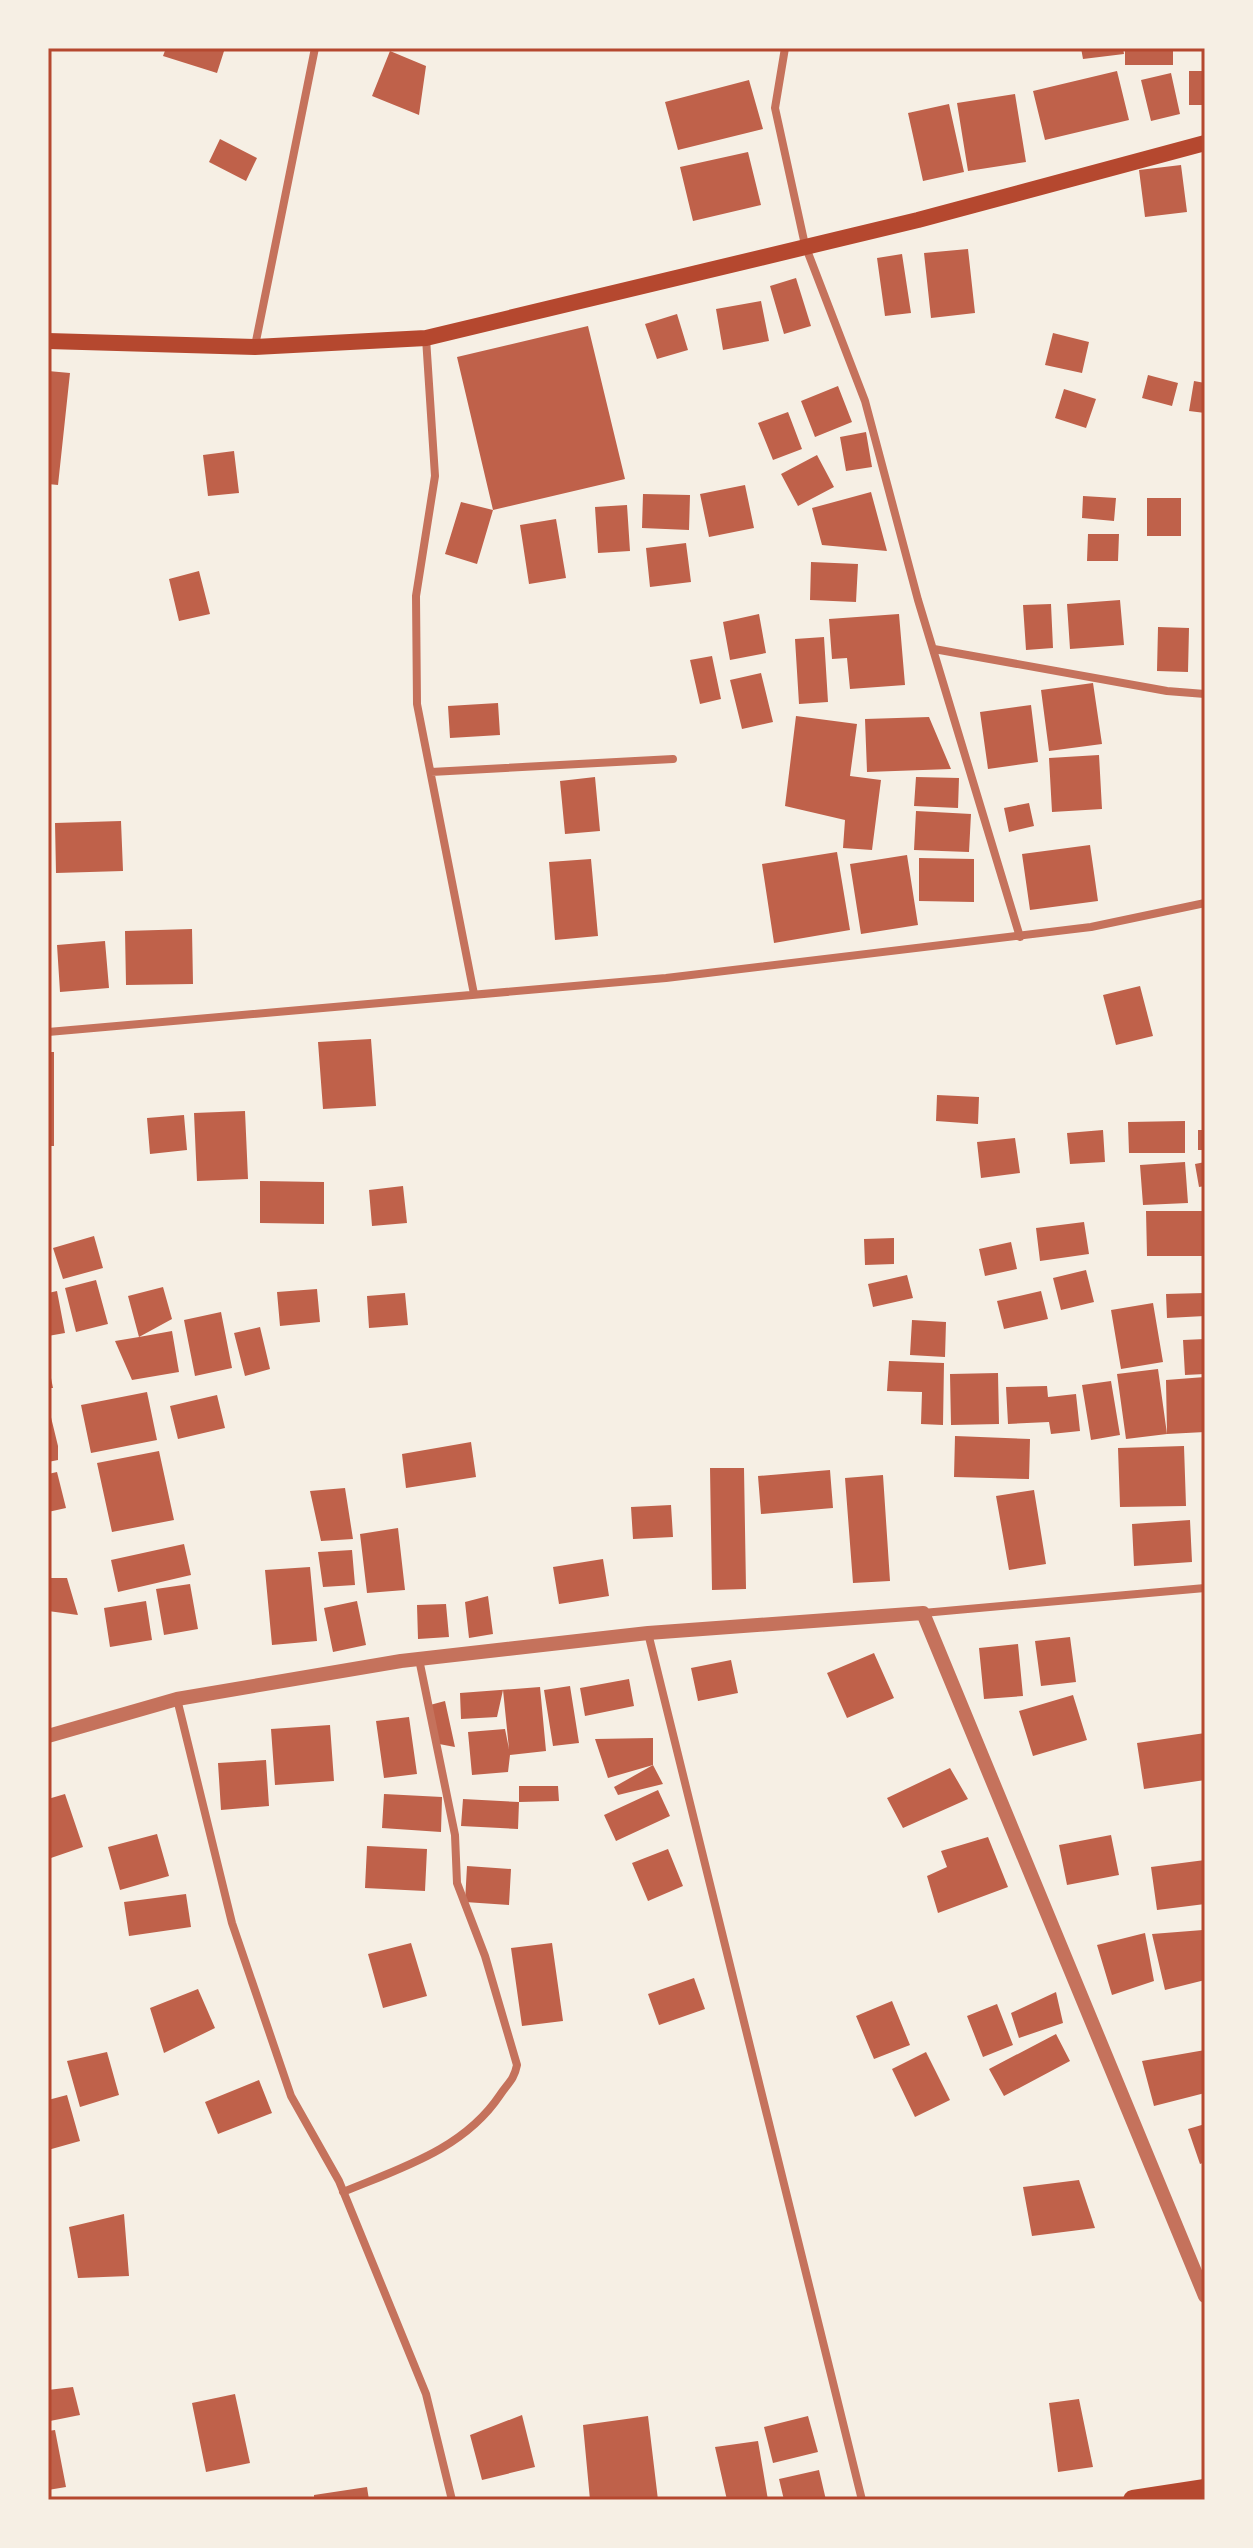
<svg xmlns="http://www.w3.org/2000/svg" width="1253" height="2548" font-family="'Open Sans',sans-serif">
	<rect width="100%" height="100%" fill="#f6efe4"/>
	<!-- building -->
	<path fill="#bf614a" d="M166,48H225L217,73L163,56Z
		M1081,48H1123L1124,54L1083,59Z
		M1125,48H1173V65H1125Z
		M390,51L426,66L419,115L372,96Z
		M1117,71L1129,120L1045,140L1033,91Z
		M1189,71H1205V105H1189Z
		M1171,73L1180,114L1151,121L1141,80Z
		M749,80L763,129L678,150L665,102Z
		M1015,94L1026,162L968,171L957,103Z
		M949,104L964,172L923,181L908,113Z
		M220,139L257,158L246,181L209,162Z
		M748,152L761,205L693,221L680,167Z
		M1181,165L1187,212L1145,217L1139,170Z
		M968,249L975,313L931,318L924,253Z
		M902,254L911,313L885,316L877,258Z
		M796,278L811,326L784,334L770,286Z
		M761,301L769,341L723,350L716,309Z
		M677,314L688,350L657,359L645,324Z
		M588,326L625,479L493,510L457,357Z
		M1053,333L1089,342L1082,373L1045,365Z
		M48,371L70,373L58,485L48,484Z
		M1148,375L1178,383L1172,406L1142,398Z
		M1194,381L1205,383V413L1189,411Z
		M838,386L852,422L815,437L801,401Z
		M1064,389L1096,399L1086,428L1055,418Z
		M788,412L802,449L773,460L758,423Z
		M866,432L872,467L846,471L840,437Z
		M234,451L239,493L208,496L203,455Z
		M817,455L834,487L798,506L781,474Z
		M745,485L754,528L709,537L700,494Z
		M871,492L887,551L822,545L812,508Z
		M643,494L690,495L689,530L642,528Z
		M1083,496L1116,498L1114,521L1082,518Z
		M1147,498H1181V536H1147Z
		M461,502L493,510L477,564L445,554Z
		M627,505L630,551L598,553L595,507Z
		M556,519L566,578L529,584L520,525Z
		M1088,534H1119L1118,561H1087Z
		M686,543L691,582L650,587L646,548Z
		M811,562L858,564L856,602L810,600Z
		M199,571L210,614L179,621L169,579Z
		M1120,600L1124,645L1070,649L1067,604Z
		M1051,604L1053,648L1026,650L1023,605Z
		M759,614L766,653L730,660L723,622Z
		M899,614L905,685L850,689L847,658L832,659L829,619Z
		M1158,627L1189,628L1188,672L1157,671Z
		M824,637L828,702L799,704L795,639Z
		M712,656L721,699L700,704L690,660Z
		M761,673L773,722L742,729L730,680Z
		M1093,683L1102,744L1049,751L1041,690Z
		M498,703L500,735L450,738L448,706Z
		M1031,705L1038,762L988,769L980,712Z
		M796,716L857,724L850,776L881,780L872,850L843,848L845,820L785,806Z
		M929,717L951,769L867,772L865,719Z
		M1099,755L1102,809L1052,812L1049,758Z
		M595,777L600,831L565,834L560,781Z
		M916,777L959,778L958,808L914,806Z
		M1029,803L1034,826L1009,832L1004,808Z
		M916,811L971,814L969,852L914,850Z
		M121,821L123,871L56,873L55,823Z
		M1090,845L1098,901L1030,910L1022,854Z
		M837,852L850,930L774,943L762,864Z
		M907,855L918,925L861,934L850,864Z
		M919,858L974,859V902L919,901Z
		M591,859L598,936L555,940L549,862Z
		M192,929L193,984L126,985L125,931Z
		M105,941L109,988L60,992L57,945Z
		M1140,986L1153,1036L1116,1045L1103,995Z
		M371,1039L376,1106L323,1109L318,1042Z
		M48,1052H54V1146H48Z
		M937,1095L979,1097L978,1124L936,1121Z
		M245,1111L248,1179L197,1181L194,1113Z
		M184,1115L187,1150L150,1154L147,1118Z
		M1185,1121V1153H1129L1128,1122Z
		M1103,1130L1105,1162L1070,1164L1067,1133Z
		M1198,1130H1205V1150H1198Z
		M1015,1138L1020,1173L981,1178L977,1142Z
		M1185,1162L1188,1203L1143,1205L1140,1165Z
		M1205,1162V1186L1199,1187L1195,1164Z
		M260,1181L324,1182V1224L260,1223Z
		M403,1186L407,1223L372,1226L369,1190Z
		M1146,1211H1204L1205,1256H1147Z
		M1084,1222L1089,1254L1040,1261L1036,1228Z
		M94,1236L103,1268L63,1279L53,1248Z
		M894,1238V1264L865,1265L864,1239Z
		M1011,1242L1017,1269L985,1276L979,1249Z
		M1086,1270L1094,1302L1061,1310L1053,1278Z
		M907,1275L913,1298L873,1307L868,1284Z
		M96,1280L108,1324L76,1332L65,1288Z
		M163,1287L172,1319L139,1337L172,1331L179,1372L132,1380L115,1341L139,1337L128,1296Z
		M317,1289L320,1322L280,1326L277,1292Z
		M57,1291L65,1333L48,1336V1293Z
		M1041,1291L1048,1319L1004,1329L997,1301Z
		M405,1293L408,1325L369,1328L367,1296Z
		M1205,1293V1316L1167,1318L1166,1294Z
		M1153,1303L1163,1362L1121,1369L1111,1310Z
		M221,1312L232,1368L195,1376L184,1320Z
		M912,1320L946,1322L945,1357L910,1355Z
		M260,1327L270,1369L245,1376L234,1333Z
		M1205,1339V1374L1185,1375L1183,1340Z
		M889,1361L944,1363L943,1425L921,1424L922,1392L887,1391Z
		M48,1363L53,1388H48Z
		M1158,1369L1167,1434L1126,1439L1117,1374Z
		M998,1373L999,1424L951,1425L950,1374Z
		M1205,1377V1432L1167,1434L1166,1380Z
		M1111,1381L1120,1435L1091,1440L1082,1385Z
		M1047,1386L1048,1397L1076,1394L1080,1431L1051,1434L1049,1422L1008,1424L1006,1387Z
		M147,1392L157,1440L91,1453L81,1405Z
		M217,1395L225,1428L178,1439L170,1406Z
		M48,1405L58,1446V1460L48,1462Z
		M955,1436L1030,1439L1029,1479L954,1477Z
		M471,1442L476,1477L406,1488L402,1454Z
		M1184,1446L1186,1506L1120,1507L1118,1448Z
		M159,1451L174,1520L112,1532L97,1463Z
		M710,1468H744L746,1589L712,1590Z
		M830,1470L833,1508L761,1514L758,1476Z
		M57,1472L66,1508L48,1512V1474Z
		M883,1475L890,1581L853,1583L845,1478Z
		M345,1488L353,1539L321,1541L310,1491Z
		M1034,1490L1046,1564L1009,1570L996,1496Z
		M671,1505L673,1537L633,1539L631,1507Z
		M1190,1520L1192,1562L1134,1566L1132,1524Z
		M398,1528L405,1590L367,1593L360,1534Z
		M184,1544L191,1575L118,1592L111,1560Z
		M352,1550L355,1585L323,1587L318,1552Z
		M603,1559L609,1596L559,1604L553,1567Z
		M310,1567L317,1641L272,1645L265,1570Z
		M48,1578H67L78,1615L48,1611Z
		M190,1584L198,1629L164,1635L156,1589Z
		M488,1596L493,1634L469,1638L465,1602Z
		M146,1601L152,1640L110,1647L104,1608Z
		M357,1601L366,1645L333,1652L324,1608Z
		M446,1604L449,1637L418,1639L417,1605Z
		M1070,1637L1076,1682L1041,1686L1035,1641Z
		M1018,1644L1023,1696L984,1699L979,1648Z
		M874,1653L894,1698L847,1718L827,1673Z
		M731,1660L738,1693L698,1701L691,1668Z
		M629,1679L634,1706L585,1716L580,1688Z
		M570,1686L579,1743L553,1746L544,1690Z
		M540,1687L546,1751L510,1755L508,1772L472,1775L468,1732L505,1729L509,1749L503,1690L497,1717L461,1719L460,1693Z
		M1073,1695L1087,1740L1033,1756L1019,1711Z
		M445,1701L455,1747L439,1744L430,1705Z
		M409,1717L417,1774L384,1778L376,1721Z
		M330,1725L334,1781L275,1785L271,1729Z
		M1205,1733V1780L1144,1789L1137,1743Z
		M653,1738V1765L663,1784L618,1795L614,1787L653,1765L608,1778L595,1739Z
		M266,1760L269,1806L221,1810L218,1763Z
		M950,1768L968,1799L903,1828L887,1798Z
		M519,1786H558L559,1801L519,1802Z
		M658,1790L670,1816L616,1841L604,1815Z
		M65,1794L83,1847L48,1859V1799Z
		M384,1794L442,1797L441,1832L382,1828Z
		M463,1799L519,1802L518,1829L461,1826Z
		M157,1834L169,1876L120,1890L108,1847Z
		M1111,1835L1119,1875L1067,1885L1059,1845Z
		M988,1837L1008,1887L938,1913L927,1876L947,1867L941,1851Z
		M367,1846L427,1849L425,1891L365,1888Z
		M668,1849L683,1886L648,1901L632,1863Z
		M1205,1860V1904L1157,1910L1151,1867Z
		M467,1866L511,1869L509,1905L465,1902Z
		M186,1894L191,1927L129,1936L124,1902Z
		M1203,1930L1205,1980L1165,1990L1152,1934Z
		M1145,1933L1154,1981L1112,1995L1097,1945Z
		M411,1943L427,1996L383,2008L368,1954Z
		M552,1943L563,2021L522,2026L511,1948Z
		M694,1978L705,2009L659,2025L648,1994Z
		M198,1989L215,2028L164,2053L150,2008Z
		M1056,1992L1063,2023L1019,2038L1011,2013Z
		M892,2001L910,2045L874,2059L856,2016Z
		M997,2004L1013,2045L983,2057L967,2016Z
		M1056,2034L1070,2061L1004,2096L989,2069Z
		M1205,2050V2093L1154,2106L1142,2061Z
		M107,2052L119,2095L80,2107L67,2061Z
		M926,2052L950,2100L915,2117L892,2069Z
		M259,2080L272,2113L218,2134L205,2102Z
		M67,2095L80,2141L48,2150V2100Z
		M1205,2124V2162L1200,2164L1188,2129Z
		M1079,2180L1095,2228L1032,2236L1023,2187Z
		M124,2214L129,2276L78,2278L69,2227Z
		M73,2387L80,2415L50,2421L48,2390Z
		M235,2394L250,2463L206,2472L192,2403Z
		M1079,2399L1093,2467L1058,2472L1049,2403Z
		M522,2415L535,2467L482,2480L470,2435Z
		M648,2416L658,2500H590L583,2425Z
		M808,2416L818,2452L773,2463L764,2427Z
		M55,2430L66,2487L48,2490V2431Z
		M758,2441L768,2500H727L715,2447Z
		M819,2470L826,2500H784L779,2479Z
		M367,2487L369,2500H314V2495Z"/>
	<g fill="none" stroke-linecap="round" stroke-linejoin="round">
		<!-- minor -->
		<path stroke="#c5725c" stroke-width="8" d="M785,48L775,108L805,245L865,401L918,600L1020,937
			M426,338L435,476L416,596L417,704L474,994
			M255,346L315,48
			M934,649L1167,691L1205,694
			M431,772L673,759
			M48,1032L666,978L1091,927L1205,903
			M923,1613L1205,1588
			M648,1633L862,2500
			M177,1699L232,1923L291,2096L339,2181L426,2394L452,2500
			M343,2192C401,2168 464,2149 500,2095C508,2083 514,2080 517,2065L485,1956L457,1883L455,1835L419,1659"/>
		<!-- tertiary -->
		<path stroke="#c5725c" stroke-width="14" d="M48,1736L177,1699L401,1661L648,1633L923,1613L1205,2296"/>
		<!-- secondary -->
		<path stroke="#b5482f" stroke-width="16" d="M48,341L255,347L426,338L918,220L1205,143"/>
		<!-- primary -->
		<path stroke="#b5482f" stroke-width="20" d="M1133,2500L1205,2489"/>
	</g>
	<!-- border -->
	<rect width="1253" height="2548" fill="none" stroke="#f6efe4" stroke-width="100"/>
	<rect x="50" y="50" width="1153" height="2448" fill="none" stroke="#b5482f" stroke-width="3"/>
</svg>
